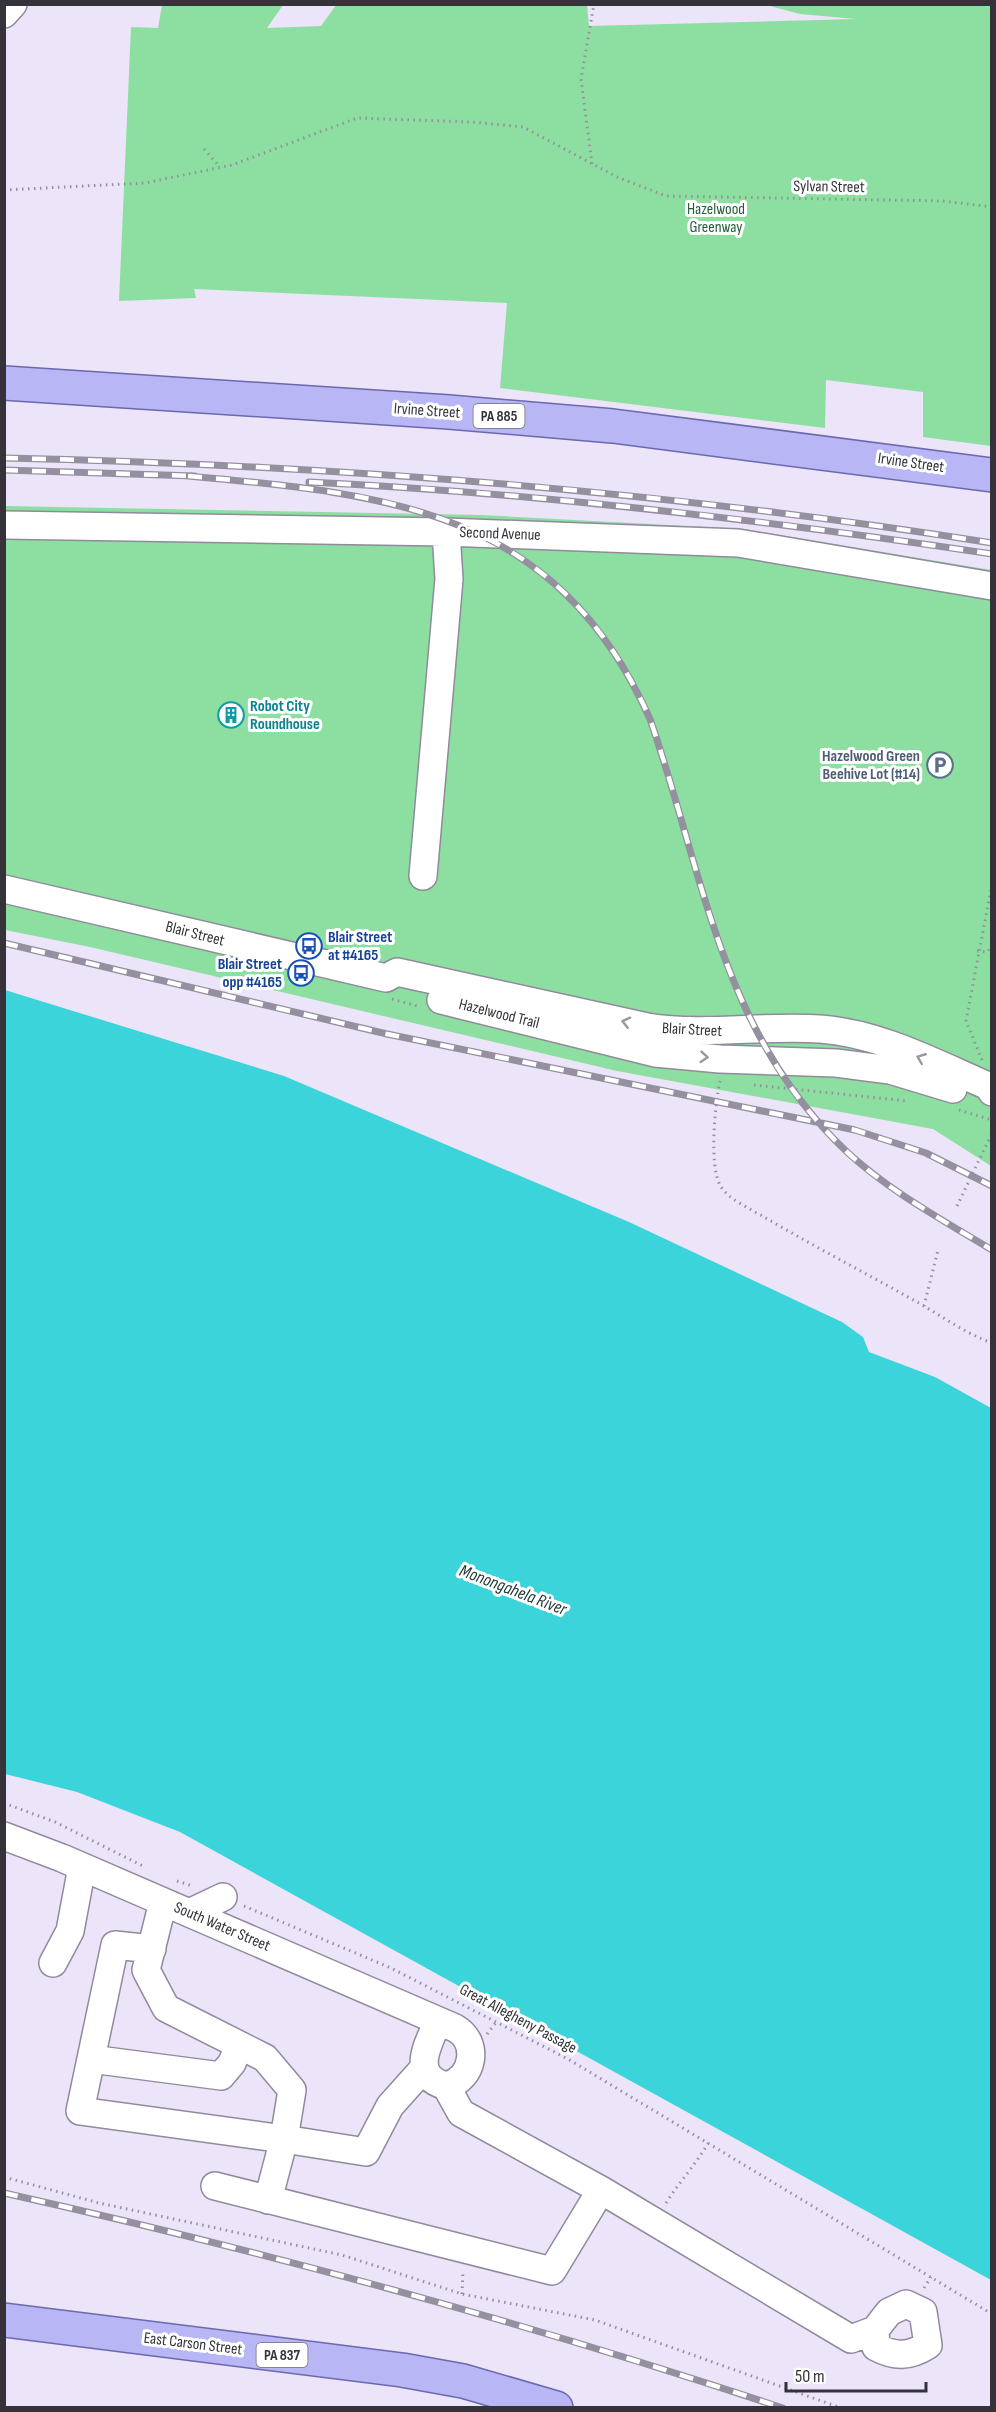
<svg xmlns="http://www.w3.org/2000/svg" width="996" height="2412" font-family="'Sofia Sans Condensed',sans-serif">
	<rect width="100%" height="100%" fill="#ece4f9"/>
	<!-- green -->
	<path fill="#8cdfa0" d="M336,5H587L589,26L856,19L800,14L766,5H991V446L923,437V392L826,380L825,428L500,388L507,303L194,289L196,298L119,301L131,27L158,28L162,5H283L267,28L321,26Z
		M5,506L481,515L744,529L991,570V1166L933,1129L617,1071L90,947L5,930Z"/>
	<!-- water -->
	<path fill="#3cd4db" d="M5,990L284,1076L629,1222L842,1322L863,1337L869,1352L935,1377L991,1408V2280L180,1832L77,1792L5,1774Z"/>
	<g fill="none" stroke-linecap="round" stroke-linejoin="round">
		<!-- minor casing -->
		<g stroke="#908a9c" stroke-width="30">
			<path id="minor" d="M4,14L13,4
				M4,525L446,532L738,543L992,586
				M423,876L449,579L446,532
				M4,889L386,978L397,972L647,1027C705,1036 762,1025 820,1029C879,1033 935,1063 988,1086L992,1092
				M441,1000L655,1053L720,1059L836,1063L890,1070L953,1089
				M4,1836L62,1858L455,2028C480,2042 474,2079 446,2086C409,2075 428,2045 438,2021
				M163,1902L146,1970L166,2008L265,2058L292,2090L284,2139L366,2152L390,2106L424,2068
				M189,1913L223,1897
				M152,1949L115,1945L80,2111L284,2139L268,2200
				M53,1963L70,1931L82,1867
				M91,2059L221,2076L232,2063L239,2045
				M446,2086L461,2113L601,2190L851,2339L875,2330L889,2312L906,2304L923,2312L928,2345C909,2357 895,2357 876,2347L875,2330
				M215,2186L552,2271L601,2190"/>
		</g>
		<!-- major casing -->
		<g stroke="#6b68ae" stroke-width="36">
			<path id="major" d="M4,383L449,412L613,426L992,475
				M4,2320L402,2370L463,2381L556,2408"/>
		</g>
		<!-- path -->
		<path stroke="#958f9e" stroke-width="3" stroke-dasharray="1.5 4.5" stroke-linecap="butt" d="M204,149L220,167
			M592,164L581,79L594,4
			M4,190L145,183L232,165L357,118L472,122L523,127L617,177L666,196L943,201L992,207
			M977,951L987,952L992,946
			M392,999L421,1007
			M982,1060L966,1021L992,884
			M720,1081C715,1104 709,1165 720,1185C727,1199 751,1209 764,1217C817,1248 871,1276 924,1306C946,1319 967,1334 992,1343
			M754,1085L908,1101
			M959,1110L992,1120
			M957,1206L992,1133
			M924,1306L938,1250
			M4,1803L55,1822L143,1866
			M177,1881L193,1886
			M244,1906L391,1968L568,2059L992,2314
			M487,2034L497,2021
			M4,2177L99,2203L342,2255L462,2294L595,2320L841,2408
			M666,2203C680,2181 696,2164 709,2142
			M924,2288L931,2277
			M462,2294L463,2271"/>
		<!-- minor -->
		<use href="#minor" stroke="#fff" stroke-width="27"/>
		<!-- major -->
		<use href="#major" stroke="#b8b6f4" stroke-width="33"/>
		<!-- rail casing -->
		<g stroke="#95909f" stroke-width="7">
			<path id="rail" d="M4,458C336,465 664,491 992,543
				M4,470L195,476
				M188,476C390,494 557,510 650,719C704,874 720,1031 846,1151C889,1191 941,1219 992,1250
				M309,482C538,493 764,520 992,554
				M4,943L387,1034L855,1130L926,1153L992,1186
				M4,2193C268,2252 527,2323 783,2408"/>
		</g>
		<!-- rail -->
		<use href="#rail" stroke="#fff" stroke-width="4.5" stroke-dasharray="14" stroke-linecap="butt"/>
	</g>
	<!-- one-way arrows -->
	<defs><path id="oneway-chevron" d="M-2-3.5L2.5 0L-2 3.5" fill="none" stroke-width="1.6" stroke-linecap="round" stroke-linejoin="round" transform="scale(1.5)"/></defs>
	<g stroke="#9a989c">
		<use href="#oneway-chevron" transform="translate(626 1022) rotate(-166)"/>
		<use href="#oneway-chevron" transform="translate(704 1057) rotate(5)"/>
		<use href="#oneway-chevron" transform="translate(921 1058) rotate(-158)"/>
	</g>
	<!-- icons -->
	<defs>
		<g id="building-ring" transform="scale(1.35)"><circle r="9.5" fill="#fff" stroke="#0f9aa8" stroke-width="1.5"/><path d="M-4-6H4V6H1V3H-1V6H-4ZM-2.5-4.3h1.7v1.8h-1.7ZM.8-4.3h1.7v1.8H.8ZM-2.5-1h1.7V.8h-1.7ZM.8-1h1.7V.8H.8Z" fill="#0f9aa8"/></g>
		<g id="parking-ring" transform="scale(1.35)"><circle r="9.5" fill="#fff" stroke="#5c6f8a" stroke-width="1.5"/><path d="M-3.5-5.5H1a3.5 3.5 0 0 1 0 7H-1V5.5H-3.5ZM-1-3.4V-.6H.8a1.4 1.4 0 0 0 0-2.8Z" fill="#5c6f8a"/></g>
		<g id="bus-ring" transform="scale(1.35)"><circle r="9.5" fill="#fff" stroke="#1a4fb4" stroke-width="1.5"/><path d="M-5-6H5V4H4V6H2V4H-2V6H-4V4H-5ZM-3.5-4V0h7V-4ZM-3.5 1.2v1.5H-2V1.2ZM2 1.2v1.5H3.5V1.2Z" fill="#1a4fb4"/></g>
	</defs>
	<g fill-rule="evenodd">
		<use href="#building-ring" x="231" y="715"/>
		<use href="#parking-ring" x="940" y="765"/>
		<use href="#bus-ring" x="309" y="946"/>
		<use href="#bus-ring" x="301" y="973"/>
	</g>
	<g text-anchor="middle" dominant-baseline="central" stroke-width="6" stroke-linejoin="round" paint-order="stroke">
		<!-- shield labels -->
		<g fill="#fff" stroke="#727075" stroke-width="1.5">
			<rect x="473.5" y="404" width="51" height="24" rx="4.5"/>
			<rect x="256.5" y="2343" width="51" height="24" rx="4.5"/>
		</g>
		<g font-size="15" font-weight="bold" fill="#35323a">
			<text x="499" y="416">PA 885</text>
			<text x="282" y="2355">PA 837</text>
		</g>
		<!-- street labels -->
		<g font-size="16" fill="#35323a" stroke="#fff">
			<text transform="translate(829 187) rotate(1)">Sylvan Street</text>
			<text transform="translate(427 411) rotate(4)">Irvine Street</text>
			<text transform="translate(911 463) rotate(8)">Irvine Street</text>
			<text transform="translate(500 534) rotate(2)">Second Avenue</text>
			<text transform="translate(195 934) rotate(14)">Blair Street</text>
			<text transform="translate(499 1014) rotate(14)">Hazelwood Trail</text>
			<text transform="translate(692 1030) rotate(3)">Blair Street</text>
			<text transform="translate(222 1927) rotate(23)">South Water Street</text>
			<text transform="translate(518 2019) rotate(28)">Great Allegheny Passage</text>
			<text transform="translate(193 2344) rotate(7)">East Carson Street</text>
		</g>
		<!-- park labels -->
		<g font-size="16" fill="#225e35" stroke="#fff">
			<text x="716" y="209">Hazelwood<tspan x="716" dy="18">Greenway</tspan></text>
		</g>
		<!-- culture labels -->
		<g font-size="16" font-weight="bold" fill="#0d838f" stroke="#fff" text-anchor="start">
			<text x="250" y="706">Robot City<tspan x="250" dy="18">Roundhouse</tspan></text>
		</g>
		<!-- service labels -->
		<g font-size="16" font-weight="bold" fill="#4e5e75" stroke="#fff" text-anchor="end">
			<text x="920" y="756">Hazelwood Green<tspan x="920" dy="18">Beehive Lot (#14)</tspan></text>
		</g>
		<!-- transit labels -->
		<g font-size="16" font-weight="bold" fill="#164399" stroke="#fff" text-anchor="start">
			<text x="328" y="937">Blair Street<tspan x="328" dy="18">at #4165</tspan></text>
			<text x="282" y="964" text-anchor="end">Blair Street<tspan x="282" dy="18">opp #4165</tspan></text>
		</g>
		<!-- water labels -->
		<g font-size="18" font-style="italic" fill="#1f3839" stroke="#fff">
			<text transform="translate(513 1590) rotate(21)">Monongahela River</text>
		</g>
	</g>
	<!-- border -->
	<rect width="996" height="2412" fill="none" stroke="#35323a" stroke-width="12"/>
	<!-- scale -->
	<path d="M786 2382v9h140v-9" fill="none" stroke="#35323a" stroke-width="3"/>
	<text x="795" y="2382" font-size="18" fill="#35323a" stroke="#ffffff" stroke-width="4.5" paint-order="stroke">50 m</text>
</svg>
